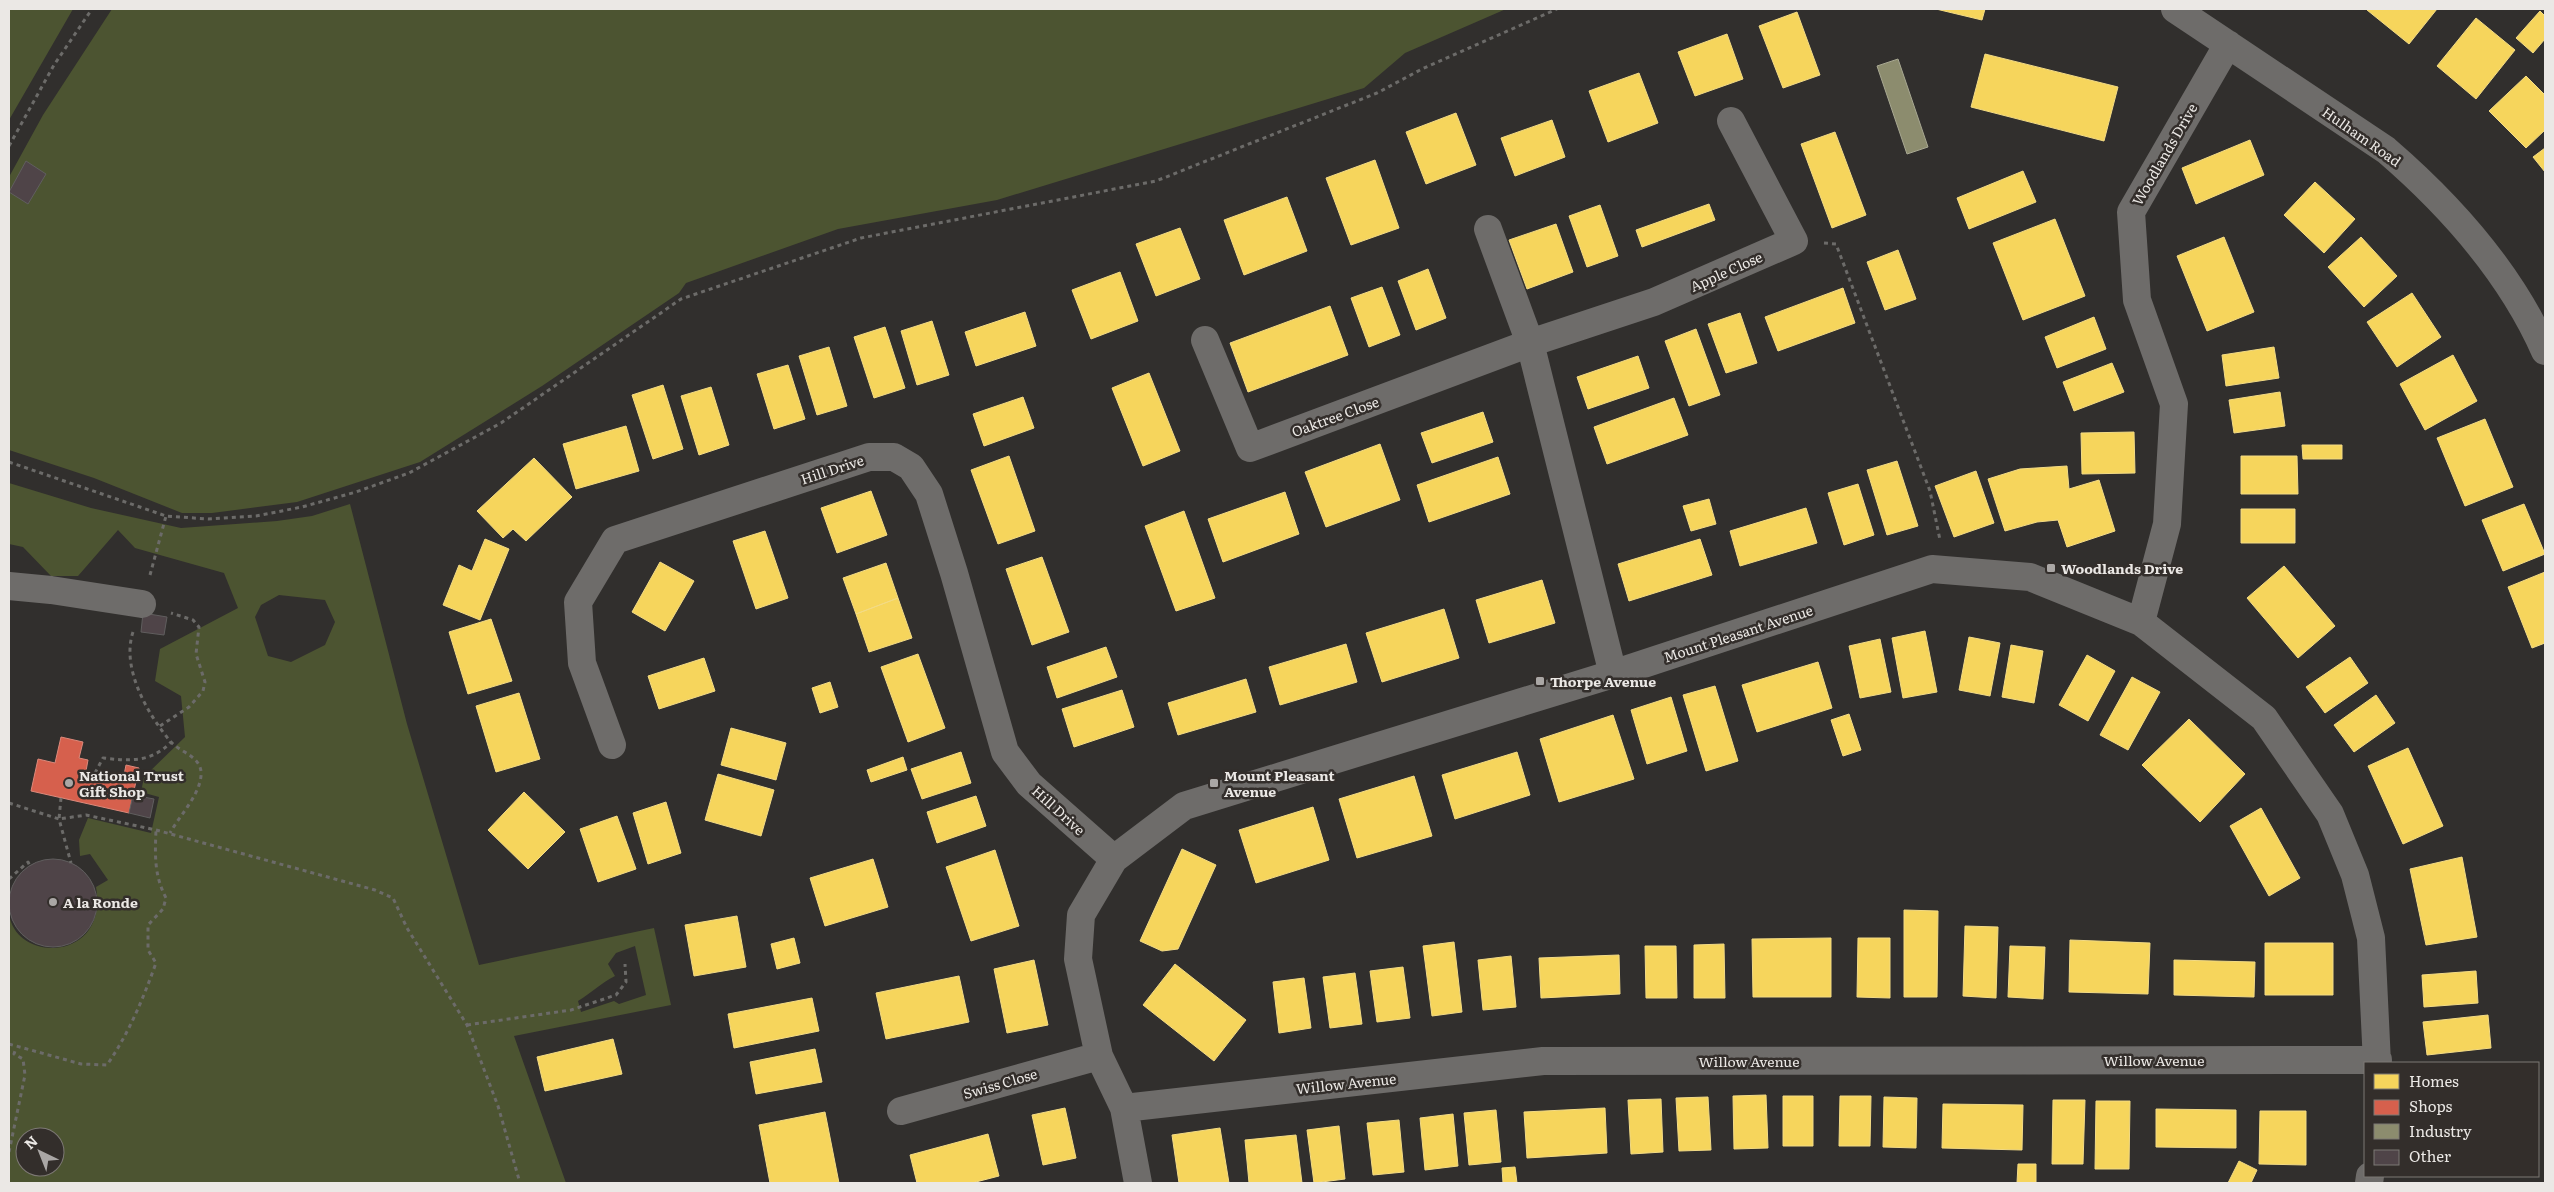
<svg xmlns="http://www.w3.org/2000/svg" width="2554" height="1192" font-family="Literata,serif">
	<rect width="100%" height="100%" fill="#312f2d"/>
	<!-- green -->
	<path fill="#4c5431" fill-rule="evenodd" d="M9,9H73L9,120Z
		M112,9H1506L1405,53L1364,88L997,200L838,229L686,283L679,293L542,386L420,462L297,502L212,513H182L94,478L9,450V177L43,115Z
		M9,483L91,508L181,528L277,521L312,516L350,504L407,724L479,965L654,928L671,1005L514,1036L566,1183H9V914C16,964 109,962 96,887L108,880L90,854L80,856L79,840L88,818L151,833L159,797L141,792L144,777L185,737L181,696L155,681L160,649L238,608L224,573L135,548L118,530L78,576H51L23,547L9,544ZM279,595L325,600L335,622L325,645L291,662L268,656L255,617L261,605ZM635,946L646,995L619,1004L614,1001L581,1012L578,1001C591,993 601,983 615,976L608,964L616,953ZM25,1137H55V1167H25Z"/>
	<!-- homes -->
	<path fill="#f6d55c" stroke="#f3db85" d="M1936,9H1985L1982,20Z
		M2368,9H2437L2409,44L2367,10Z
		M2540,11L2545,16V39L2533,53L2516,38Z
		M1797,12L1820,75L1783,88L1759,26Z
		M2476,18L2515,50L2476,99L2437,66Z
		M1727,34L1743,79L1695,96L1678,52Z
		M1985,54L2118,87L2104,141L1971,107Z
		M1639,73L1658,123L1608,142L1589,91Z
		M2526,76L2545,95V130L2526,148L2489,111Z
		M1456,113L1476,165L1426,184L1406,132Z
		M1552,120L1565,157L1515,176L1501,138Z
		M1835,132L1866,215L1832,228L1801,144Z
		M2250,140L2264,175L2196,204L2182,168Z
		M2545,148V172L2533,157Z
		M1375,160L1399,228L1351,245L1326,178Z
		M2023,171L2036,202L1969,229L1957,198Z
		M2315,182L2355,219L2324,253L2284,215Z
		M1287,197L1307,251L1244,275L1224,220Z
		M1709,204L1715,220L1642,247L1636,230Z
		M1600,205L1618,256L1587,267L1569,216Z
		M2055,219L2085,296L2023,320L1993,243Z
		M1556,224L1573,272L1527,289L1509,240Z
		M1180,228L1200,279L1156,296L1136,244Z
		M2224,237L2254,312L2207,331L2177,256Z
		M2361,237L2397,276L2364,307L2328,267Z
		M1898,250L1916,299L1885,310L1867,262Z
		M1428,269L1446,318L1416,330L1398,281Z
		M1120,272L1138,321L1091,339L1072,290Z
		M1382,287L1400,335L1369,347L1351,298Z
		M1843,288L1855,323L1778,351L1765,317Z
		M2412,293L2441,337L2397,367L2367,322Z
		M1330,306L1348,355L1248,392L1230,343Z
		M1025,312L1036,346L976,366L965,332Z
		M1740,313L1757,363L1726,373L1708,324Z
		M2094,317L2106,349L2057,368L2045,337Z
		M932,321L949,375L917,385L901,331Z
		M885,327L905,388L874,398L854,337Z
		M1696,329L1720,395L1689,406L1665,341Z
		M829,347L847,406L817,415L799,356Z
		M2274,347L2279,378L2226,386L2222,355Z
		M2453,355L2477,401L2425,430L2400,384Z
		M1638,356L1649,388L1588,409L1577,377Z
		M2112,363L2124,392L2074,411L2063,382Z
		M788,365L805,419L774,429L757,374Z
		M1149,373L1180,451L1143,466L1112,388Z
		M663,385L683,449L653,459L632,395Z
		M711,387L729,445L699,455L681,396Z
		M2280,392L2285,426L2234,433L2229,400Z
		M1023,397L1034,428L984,446L973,414Z
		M1674,398L1688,435L1607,464L1594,427Z
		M1483,412L1493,442L1432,463L1421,433Z
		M2485,419L2513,487L2465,506L2437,438Z
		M626,426L639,471L576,489L563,444Z
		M2134,432L2135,473L2082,474L2081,433Z
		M1380,444L1400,500L1326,527L1305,472Z
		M2302,445H2342V459H2303Z
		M1009,456L1035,531L998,544L971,470Z
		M2241,456H2297L2298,494H2241Z
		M1498,457L1510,494L1429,522L1417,485Z
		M534,458L572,497L526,541L513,529L503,538L477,511Z
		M1897,461L1918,526L1887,535L1867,470Z
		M2067,466L2069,489L2099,480L2115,531L2067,547L2058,520L2037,522L2005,531L1988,479L2020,469Z
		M1976,471L1994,523L1954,537L1935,486Z
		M1858,484L1874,535L1844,545L1828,493Z
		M871,491L887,535L837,553L821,508Z
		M1285,492L1299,534L1223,562L1208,519Z
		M1709,499L1716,524L1691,531L1683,506Z
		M2524,504L2545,554L2503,571L2482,520Z
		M1806,508L1817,543L1740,566L1730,531Z
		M2241,509H2295V543H2241Z
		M1184,511L1215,598L1176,611L1145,526Z
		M765,531L788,598L756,609L733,541Z
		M485,539L509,549L480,620L443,605L459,565L472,571Z
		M1700,539L1712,575L1629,601L1618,564Z
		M1042,557L1069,632L1032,645L1006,569Z
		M660,562L694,581L665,631L632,612Z
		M886,563L898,598L856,614L843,578Z
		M2284,566L2335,626L2298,658L2247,598Z
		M2545,572V643L2532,648L2508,587Z
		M1542,580L1555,623L1489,643L1476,600Z
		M898,598L912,638L869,652L856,614Z
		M1444,609L1459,658L1382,682L1366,633Z
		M491,619L512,681L468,694L449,632Z
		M1925,631L1937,692L1903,698L1892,638Z
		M1969,637L2000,643L1990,696L1959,690Z
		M1880,639L1891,692L1860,698L1849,646Z
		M1346,644L1357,682L1280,705L1269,667Z
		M2011,645L2043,651L2034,703L2002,697Z
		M1106,647L1117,677L1057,698L1047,667Z
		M918,654L945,728L908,742L881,667Z
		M2087,655L2115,671L2088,721L2059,705Z
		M2350,657L2368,683L2325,713L2306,687Z
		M704,658L715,691L659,709L648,676Z
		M1818,662L1832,708L1757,732L1742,685Z
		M2132,677L2160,692L2128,750L2100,735Z
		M1246,679L1256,712L1178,735L1168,703Z
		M830,682L838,707L820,713L812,688Z
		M1715,686L1738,761L1706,771L1683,695Z
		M1122,690L1134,727L1074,747L1062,709Z
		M519,693L540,759L496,772L476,706Z
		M2376,695L2395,723L2354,752L2334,725Z
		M1671,697L1687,751L1647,764L1631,710Z
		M1849,714L1861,750L1843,756L1831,720Z
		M1613,715L1634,779L1559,802L1540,739Z
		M2189,719L2245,774L2200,822L2142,765Z
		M731,728L786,743L776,780L721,765Z
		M2408,748L2443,826L2403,844L2368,766Z
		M961,752L971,783L922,799L911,769Z
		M1517,752L1530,795L1455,819L1442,775Z
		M903,757L907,770L871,782L867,770Z
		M718,774L774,790L761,836L705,820Z
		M1414,776L1432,836L1357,858L1339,799Z
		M524,792L565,832L528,869L488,830Z
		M976,796L986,826L937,843L927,812Z
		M666,802L681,853L648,864L633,813Z
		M1313,807L1329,860L1256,883L1239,830Z
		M2261,808L2300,878L2269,896L2230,826Z
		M617,816L636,869L598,882L580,829Z
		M1182,849L1216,865L1178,949L1162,951L1140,941Z
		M995,850L1019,926L971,941L946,867Z
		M2462,857L2477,937L2426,945L2410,869Z
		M873,859L888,907L825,926L810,878Z
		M1904,910L1938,911L1937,997H1904Z
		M737,916L746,967L694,976L685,925Z
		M1965,926L1998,927L1996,998L1963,996Z
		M794,938L800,963L777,969L771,944Z
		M1831,938V997H1753L1752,939Z
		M1858,938H1890V998L1857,997Z
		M2070,940L2150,943L2148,994L2069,992Z
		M1454,942L1462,1012L1432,1016L1423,946Z
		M2265,943H2333V995H2265Z
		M1724,944L1725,998H1694V945Z
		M1645,946H1676L1677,998H1646Z
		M2010,946L2045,947L2043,999L2008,997Z
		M1619,955L1620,994L1541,998L1539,958Z
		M1511,956L1516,1007L1483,1010L1478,960Z
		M1034,960L1048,1025L1007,1033L994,969Z
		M2174,960L2255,962L2254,997L2174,995Z
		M1175,964L1246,1020L1214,1061L1143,1005Z
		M1403,967L1410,1018L1377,1022L1370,971Z
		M2476,971L2478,1003L2424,1007L2422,975Z
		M1355,973L1362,1024L1330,1028L1323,977Z
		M959,976L969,1022L886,1039L876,993Z
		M1304,978L1311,1028L1279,1033L1273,982Z
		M812,998L819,1031L734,1048L728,1014Z
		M2488,1015L2491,1048L2427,1055L2423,1022Z
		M613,1039L622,1074L545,1091L537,1057Z
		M815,1049L822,1082L756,1094L750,1062Z
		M1766,1095L1768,1148L1734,1149L1733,1096Z
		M1783,1096H1813V1146H1783Z
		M1840,1096H1871L1870,1146H1839Z
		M1708,1097L1711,1150L1679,1151L1676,1098Z
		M1884,1097L1917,1098L1916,1148L1883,1147Z
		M1661,1099L1663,1152L1631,1154L1628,1100Z
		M2053,1100H2085L2083,1164H2052Z
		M2096,1101H2130L2129,1169H2095Z
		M1943,1104L2023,1105L2022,1150L1942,1148Z
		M1065,1108L1076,1158L1043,1165L1032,1115Z
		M1605,1108L1607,1153L1527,1158L1524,1112Z
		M2156,1109L2236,1110V1148L2156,1147Z
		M1496,1110L1501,1162L1469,1165L1464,1113Z
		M2260,1111H2306V1165L2259,1164Z
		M825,1112L839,1183H770L759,1125Z
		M1453,1114L1458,1166L1425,1170L1420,1118Z
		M1399,1120L1404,1172L1373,1175L1367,1123Z
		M1339,1126L1345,1179L1314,1183L1307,1130Z
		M1220,1128L1229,1183H1179L1172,1135Z
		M988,1134L999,1176L972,1183H917L910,1155Z
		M1296,1135L1302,1183H1249L1245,1140Z
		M2239,1161L2257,1170L2251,1183H2228Z
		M2018,1164H2036V1183H2017Z
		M1515,1167L1517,1183H1503L1502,1168Z"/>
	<!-- shops -->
	<path fill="#d6604d" stroke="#dc897b" d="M61,737L83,742L79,758L88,760L86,771L123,780L126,765L139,768L129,813L31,791L38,759L55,763Z"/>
	<!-- industry -->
	<path fill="#8c8c6e" stroke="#a8a892" d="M1898,59L1928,147L1907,154L1877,66Z"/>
	<!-- building -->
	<path fill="#4f4448" stroke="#605e5e" d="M26,161L46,174L28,204L9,192Z
		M143,613L167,617L164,635L141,632Z
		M133,795L154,799L150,818L129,813Z
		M9 903a44 44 0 1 1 88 0a44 44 0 1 1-88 0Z"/>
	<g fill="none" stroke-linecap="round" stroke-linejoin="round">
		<!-- path -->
		<path stroke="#6c6b69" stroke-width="3" stroke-dasharray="4 4" stroke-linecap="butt" d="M9,146L54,65L92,9
			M1824,243L1836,244L1930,491L1940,540
			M9,462L166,516L208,519L256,516L302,507L356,492L409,473L501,423L681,299L861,238L1156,181L1377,93L1422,69L1557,9
			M150,575L166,516
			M133,632C121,668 147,713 170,741C180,753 203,756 201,776C199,796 180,815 170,833
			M160,726L189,707L203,691L205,682L196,654L199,627L193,620L171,613
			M95,773L103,758C129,761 151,763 171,742
			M61,798L59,819L86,815L156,830L375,890L393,898L407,928L467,1025L498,1106L520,1183
			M9,803L59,819L71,863
			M9,879L28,862L30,866
			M467,1025L571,1010L616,995L626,982L625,964
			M9,1044L81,1064L107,1065C129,1033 143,999 156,963L148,950V925L163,909L166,898C154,875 155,855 156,830
			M9,1152L25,1075L23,1059L14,1054L16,1048"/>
		<!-- minor -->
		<path stroke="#6e6c6a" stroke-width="28" d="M2175,9L2386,150C2451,206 2510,272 2545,351
			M1488,229L1530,343L1613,674
			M1205,340L1250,448L1530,343L1654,302L1794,241L1731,121
			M9,586L51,590L142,604
			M2141,622L2167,524L2174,404L2137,300L2131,212L2228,44
			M612,745L582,663L578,602L615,540L869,457H894L911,467L929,494L954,573L1005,752L1029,784L1114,859
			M1124,1108L1543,1061L2378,1060
			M901,1111L1099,1056
			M1138,1183L1124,1108L1099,1056L1078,959L1081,915L1114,859L1184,806L1613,674L1932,569L2030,577L2141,622L2264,718L2330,814L2355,875L2371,938L2377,1063
			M2369,1183L2370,1176"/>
	</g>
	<!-- markers -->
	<g fill="#aaa7a5" stroke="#332e2b" stroke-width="2">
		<rect x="2046" y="563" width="10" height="10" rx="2.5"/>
		<rect x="1535" y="676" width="10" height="10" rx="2.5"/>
		<circle cx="69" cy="783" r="5"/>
		<rect x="1209" y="778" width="10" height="10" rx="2.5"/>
		<circle cx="53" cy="902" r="5"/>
	</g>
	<g text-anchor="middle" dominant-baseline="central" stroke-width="5" stroke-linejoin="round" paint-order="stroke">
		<!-- street labels -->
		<g font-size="14" fill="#ebe8e5" stroke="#332e2b">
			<text transform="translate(2362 136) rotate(35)">Hulham Road</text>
			<text transform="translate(2164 154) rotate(-60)">Woodlands Drive</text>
			<text transform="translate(1726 271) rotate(-24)">Apple Close</text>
			<text transform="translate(1335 416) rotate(-20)">Oaktree Close</text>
			<text transform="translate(832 469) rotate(-18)">Hill Drive</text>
			<text transform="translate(1738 633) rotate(-18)">Mount Pleasant Avenue</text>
			<text transform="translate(1059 810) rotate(42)">Hill Drive</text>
			<text x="2154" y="1060">Willow Avenue</text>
			<text x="1749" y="1061">Willow Avenue</text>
			<text transform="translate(1000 1083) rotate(-16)">Swiss Close</text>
			<text transform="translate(1346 1083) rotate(-6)">Willow Avenue</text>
		</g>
		<!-- poi labels -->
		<g font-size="14" font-weight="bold" fill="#ebe8e5" stroke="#332e2b" text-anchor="start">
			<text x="2061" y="568">Woodlands Drive</text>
			<text x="1550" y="681">Thorpe Avenue</text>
			<text x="79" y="775">National Trust<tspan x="79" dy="16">Gift Shop</tspan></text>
			<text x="1224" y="775">Mount Pleasant<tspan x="1224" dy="16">Avenue</tspan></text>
			<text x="63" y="902">A la Ronde</text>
		</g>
	</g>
	<!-- border -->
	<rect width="2554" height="1192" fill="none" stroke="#ebe8e5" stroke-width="20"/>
	<!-- legend -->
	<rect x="2364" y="1062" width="175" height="115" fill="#332e2b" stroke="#7d7875"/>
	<rect x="2374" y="1074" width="25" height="15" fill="#f6d55c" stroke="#7d7875"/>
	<text x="2409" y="1087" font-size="15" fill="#ebe8e5">Homes</text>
	<rect x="2374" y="1100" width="25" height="15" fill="#d6604d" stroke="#7d7875"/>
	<text x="2409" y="1112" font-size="15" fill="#ebe8e5">Shops</text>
	<rect x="2374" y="1124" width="25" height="15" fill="#8c8c6e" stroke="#7d7875"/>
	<text x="2409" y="1137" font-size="15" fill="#ebe8e5">Industry</text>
	<rect x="2374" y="1150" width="25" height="15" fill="#4f4448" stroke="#7d7875"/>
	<text x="2409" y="1162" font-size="15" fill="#ebe8e5">Other</text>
	<!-- north arrow -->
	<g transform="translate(40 1152) rotate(317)"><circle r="24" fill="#332e2b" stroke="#7d7875"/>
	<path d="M0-4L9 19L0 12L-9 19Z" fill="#aaa7a5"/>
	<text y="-8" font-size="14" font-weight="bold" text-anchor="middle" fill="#ebe8e5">N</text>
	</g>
</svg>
